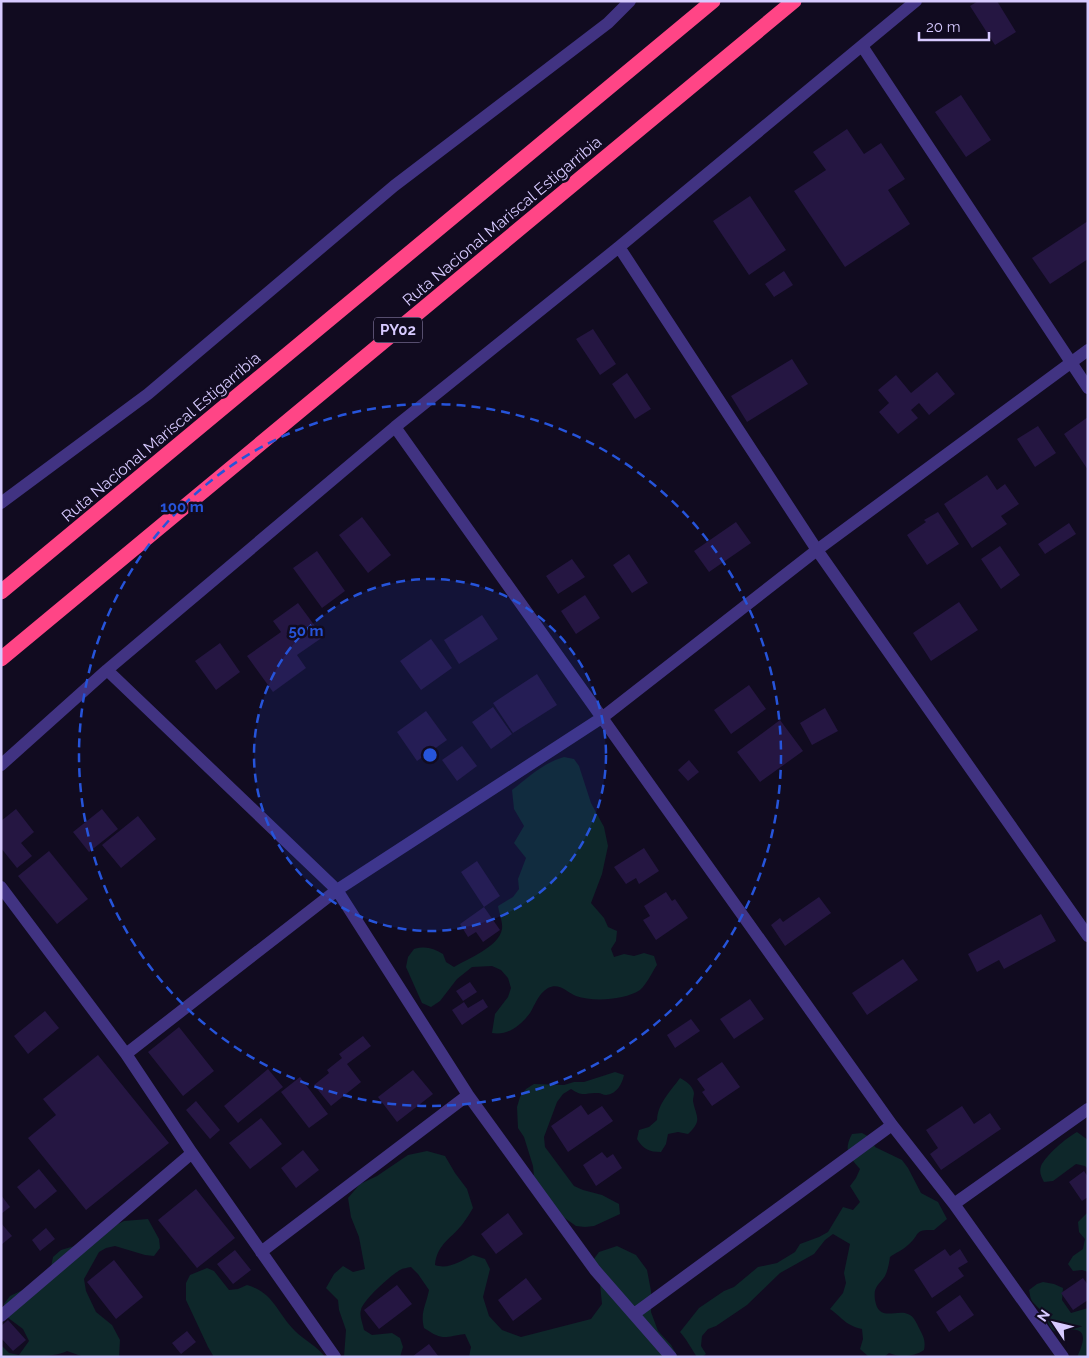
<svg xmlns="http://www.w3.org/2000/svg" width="1089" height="1358" font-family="Raleway,sans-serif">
	<rect width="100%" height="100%" fill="#110b20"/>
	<!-- green -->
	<path fill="#0e272a" d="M564,757L574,759L579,766L591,803L604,827L608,846L602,874L591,903L604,918L608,927L617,931L616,941L611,949L614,957L624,954L634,956L644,953L654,956L657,965C652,972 647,984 640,990C625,1000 593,1002 576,996C567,992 559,982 548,988C538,994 535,1005 530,1013C521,1025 508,1036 492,1033L495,1014L508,997L511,988L508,978L501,970L492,966L472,967L457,979L440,1001L431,1007L422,1003L406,967L408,957L414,949C426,946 433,948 443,954L446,962L454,967C467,959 499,947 502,929C503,922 499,913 498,906L513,897L519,889L518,879L526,858L514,843L524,826L514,809L512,790C529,777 543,763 564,757Z
		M615,1072L624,1075C622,1084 617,1094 606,1095C603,1095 601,1093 598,1093C585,1092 584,1098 571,1089L563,1094L557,1102L544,1137L545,1147L574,1186L583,1190L602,1195L619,1204L620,1214L594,1226L585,1227L576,1226L552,1209L534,1176L533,1166L524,1137L518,1128L517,1107L520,1097L526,1089L534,1084L564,1085L574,1082H584Z
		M680,1078C686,1081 693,1086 694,1093C694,1095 693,1098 693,1101C696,1117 703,1120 688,1134L678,1132L668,1134L666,1144L661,1152C649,1152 643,1149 637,1139L639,1130L649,1127L657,1120C658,1103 670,1092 680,1078Z
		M1077,1132L1088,1140V1169L1085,1166L1076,1164L1053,1181L1044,1182C1041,1176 1039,1172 1041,1166C1046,1155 1066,1138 1077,1132Z
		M862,1133L871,1138L875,1147L902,1160L908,1168L921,1193L938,1202L947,1219L934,1230C913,1229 921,1234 908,1245C903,1250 895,1253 890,1257C889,1263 888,1270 885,1276C879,1285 873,1286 875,1300C879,1324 898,1307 910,1315C914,1317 917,1324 919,1328C923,1336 926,1340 924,1350C914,1357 900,1358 889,1353L884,1357H869L860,1349L863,1339L862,1329C845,1325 844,1319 830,1309L843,1293L846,1283L844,1273L850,1244L833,1234L825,1240L814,1254L780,1273L747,1305L716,1326L708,1329L702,1336L701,1346L706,1354L702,1357H697C691,1348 687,1340 680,1332L699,1308L724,1291L734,1287L758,1267L777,1263L795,1252L800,1244L819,1237L828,1232L843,1207L853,1210L860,1202L850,1186L856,1178L860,1169C849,1156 843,1151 852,1134Z
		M427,1151L445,1156L455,1173L467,1189L473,1208C470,1213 467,1218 464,1222C453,1238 437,1243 435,1265C448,1270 461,1261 473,1255L485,1259L490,1269L483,1297L489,1316L502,1330L521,1337L591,1319L602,1304L600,1284L588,1267L599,1252L617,1246L636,1255L647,1270L651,1291V1312L658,1331L671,1345L678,1357H469L471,1347L465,1334C444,1337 443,1341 424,1328C420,1312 426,1306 429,1290L418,1274L411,1267C407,1268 403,1268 400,1270C391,1275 362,1301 361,1310C359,1316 363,1324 364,1330L372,1335L392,1333L400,1338L403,1347L400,1357H344L346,1330L339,1310L338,1300L326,1288L334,1274L343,1266L353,1272L365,1269L359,1237L351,1217L348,1198L360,1184L377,1176L408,1155Z
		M1088,1212V1272L1082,1270L1073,1271L1068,1264L1073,1256L1083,1249L1085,1239L1079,1232L1078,1222Z
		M148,1219L159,1239L160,1248L154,1256L145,1255L115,1246L106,1248L99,1252L84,1279L86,1291L96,1312L112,1325L120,1340L119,1357H84L67,1351C55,1358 18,1357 1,1357V1345L9,1353L19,1355L29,1341L23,1329L3,1314L4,1304L10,1296L29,1287L51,1267L53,1257L61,1250L91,1241L112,1227L124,1221Z
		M207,1268L214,1271L229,1290L238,1289L247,1285C274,1293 277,1313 295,1331C304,1340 317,1346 325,1357H214L208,1347L186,1300V1283L190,1275Z
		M1043,1282L1054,1284L1063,1288L1062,1300L1071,1313L1088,1308V1357H1077C1084,1343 1089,1326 1067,1330C1063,1331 1060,1333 1056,1332C1048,1329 1048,1318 1043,1313C1040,1309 1035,1305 1032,1301C1030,1298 1030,1294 1029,1290L1037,1284Z"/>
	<!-- building -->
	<path fill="#251642" d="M978,1H997L1016,32L995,45L970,6Z
		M961,95L991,140L966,157L935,112Z
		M847,129L864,154L881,143L905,179L888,190L910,224L845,267L794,191L826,170L813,152Z
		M750,196L786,250L749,275L713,221Z
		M1088,221V259L1050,284L1032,258Z
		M784,271L793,285L774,297L765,284Z
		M593,329L616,364L600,375L576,339Z
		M792,359L808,384L747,422L731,396Z
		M937,372L955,394L929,415L919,403L911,410L918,418L898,434L879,412L889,403L878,390L896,375L911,393Z
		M627,373L651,409L635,419L612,384Z
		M1088,417V470L1064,434Z
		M1038,426L1056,453L1035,467L1017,439Z
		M987,475L997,490L1005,484L1019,504L1001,516L1007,524L972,548L944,504Z
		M938,512L959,544L927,565L907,535L926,522L924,520Z
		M362,517L391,555L368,573L339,535Z
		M736,522L751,543L709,572L694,551Z
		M1069,523L1076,534L1045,554L1038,544Z
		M1000,546L1020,575L1001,589L981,559Z
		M317,551L345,591L322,608L293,568Z
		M629,554L648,583L632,593L613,565Z
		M572,559L585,577L558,594L546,576Z
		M585,595L600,618L576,634L561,611Z
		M959,602L978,630L931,661L913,633Z
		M298,603L323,637L297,655L306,668L273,692L247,656L281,632L273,621Z
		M482,615L498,639L459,664L444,640Z
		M431,639L452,668L421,690L400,661Z
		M220,643L240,672L216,690L195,661Z
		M537,674L557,705L513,733L493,703Z
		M749,685L766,709L731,734L714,710Z
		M493,707L512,734L491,749L472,722Z
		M825,708L838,731L812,745L800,723Z
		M426,711L447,740L417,761L397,732Z
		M780,720L803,751L760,782L737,752Z
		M462,746L477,766L457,781L442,760Z
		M689,760L699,772L688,781L678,770Z
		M16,809L34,832L21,843L32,856L17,868L1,848V821Z
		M102,809L118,829L89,852L73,832Z
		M138,816L156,839L121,868L102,845Z
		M644,848L659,871L639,884L636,878L626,884L614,867Z
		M49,851L88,899L57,924L18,876Z
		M477,861L500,896L484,907L461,872Z
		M666,892L672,901L675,899L688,918L656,940L643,920L650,916L644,906Z
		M819,897L831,913L785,946L771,925L780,918L783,922Z
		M484,907L500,930L483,942L476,932L468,937L460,924Z
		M1041,914L1056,941L1004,969L999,960L977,972L968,954Z
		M903,959L918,980L867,1015L852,993Z
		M470,982L477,992L463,1001L456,991Z
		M483,999L488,1007L462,1025L452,1010L464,1002L468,1008Z
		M750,999L764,1019L734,1039L720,1019Z
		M45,1011L59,1028L28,1054L14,1036Z
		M691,1019L700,1031L675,1048L667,1035Z
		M179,1027L214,1071L183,1096L148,1052Z
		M363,1036L371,1046L347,1064L361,1082L331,1106L314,1085L329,1073L327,1070L342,1058L339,1054Z
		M98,1055L169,1143L86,1210L28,1138L56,1115L43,1099Z
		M722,1062L740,1087L712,1106L702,1092L705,1090L697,1079Z
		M268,1069L283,1087L238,1123L224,1106Z
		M413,1070L433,1094L397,1122L378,1097Z
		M300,1077L328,1114L309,1128L281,1092Z
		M196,1101L220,1130L210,1139L186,1110Z
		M581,1105L588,1115L602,1106L613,1121L568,1152L551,1126Z
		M962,1106L974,1124L990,1113L1001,1129L941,1170L930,1154L938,1148L926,1130Z
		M261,1118L282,1144L250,1169L229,1143Z
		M303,1150L319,1170L296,1188L281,1168Z
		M602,1152L607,1158L613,1154L622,1168L596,1186L583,1165Z
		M39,1169L57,1191L35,1209L17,1187Z
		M1084,1171L1088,1177V1197L1082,1201L1069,1182Z
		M196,1189L235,1238L197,1268L158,1220Z
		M1,1195L10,1207L1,1214Z
		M508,1213L523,1234L496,1254L481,1234Z
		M1,1223L12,1236L1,1245Z
		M46,1228L55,1239L40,1251L32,1240Z
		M945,1249L950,1256L960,1249L968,1262L958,1268L964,1276L932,1298L914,1270Z
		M235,1250L251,1270L233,1284L217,1264Z
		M114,1260L143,1297L116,1319L87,1282Z
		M526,1278L542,1299L513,1321L498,1300Z
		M1083,1278L1088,1285V1300L1073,1310L1061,1293Z
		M397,1285L412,1304L379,1329L364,1310Z
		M960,1295L974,1315L949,1332L936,1312Z
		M8,1320L26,1340L13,1351L1,1338V1326Z
		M187,1331L196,1342L181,1354L172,1343Z
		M429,1344L439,1357H412L417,1353Z"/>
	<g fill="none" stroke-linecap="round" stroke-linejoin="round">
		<!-- minor -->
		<path stroke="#413382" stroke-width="12" d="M862,46L1088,388
			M619,247L817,550L1088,936
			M395,427L892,1125L954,1204L1063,1357
			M1,503L148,394L394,186L608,23L630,1
			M107,670L337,890L468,1095L595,1270L671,1357
			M1,765L107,670L395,427L619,247L916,1
			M1,887L126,1054L192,1153L335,1357
			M126,1054L337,890L603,717L817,550L1088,350
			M954,1204L1088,1109
			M261,1252L468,1095
			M634,1314L892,1125
			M1,1316L192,1153"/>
		<!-- highway -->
		<path stroke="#ff4586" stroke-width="15" d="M1,592L713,1
			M1,659L794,1"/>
	</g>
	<!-- distance rings -->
	<circle cx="430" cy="755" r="176" fill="#2654da" fill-opacity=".12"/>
	<g fill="none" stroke="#2654da" stroke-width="2.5" stroke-dasharray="9 6">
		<circle cx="430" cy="755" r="176"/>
		<circle cx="430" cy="755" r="351"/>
	</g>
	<g text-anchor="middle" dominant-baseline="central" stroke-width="5" stroke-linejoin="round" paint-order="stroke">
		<!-- shield labels -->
		<rect fill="#110b20" stroke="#9c91bc" stroke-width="1" x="374" y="317.5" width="48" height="25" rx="4"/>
		<g font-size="15" font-weight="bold" fill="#d7caff">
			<text x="398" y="330">PY02</text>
		</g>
		<!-- street labels -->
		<g font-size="16" fill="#d7caff" stroke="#110b20">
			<text transform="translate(502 221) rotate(-40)">Ruta Nacional Mariscal Estigarribia</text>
			<text transform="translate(161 437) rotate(-40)">Ruta Nacional Mariscal Estigarribia</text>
		</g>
	</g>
	<circle cx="430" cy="755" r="8" fill="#2654da" stroke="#110b20" stroke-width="2.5"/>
	<g font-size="15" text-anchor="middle" font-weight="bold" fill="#2654da" stroke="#110b20" stroke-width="5" stroke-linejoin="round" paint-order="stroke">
		<text x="182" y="512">100 m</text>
		<text x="306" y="636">50 m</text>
	</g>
	<!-- border -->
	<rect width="1089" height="1358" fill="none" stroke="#d7caff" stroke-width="5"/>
	<!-- north arrow -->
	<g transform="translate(1054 1323) rotate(305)" stroke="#110b20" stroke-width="4" paint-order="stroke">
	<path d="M0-4L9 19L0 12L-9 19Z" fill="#d7caff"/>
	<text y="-8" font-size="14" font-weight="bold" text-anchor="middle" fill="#d7caff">N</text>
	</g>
	<!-- scale -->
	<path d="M919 32v8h70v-8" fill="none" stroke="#d7caff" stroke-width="2.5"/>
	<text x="926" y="32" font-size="15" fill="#d7caff" stroke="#110b20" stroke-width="4" paint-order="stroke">20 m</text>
</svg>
